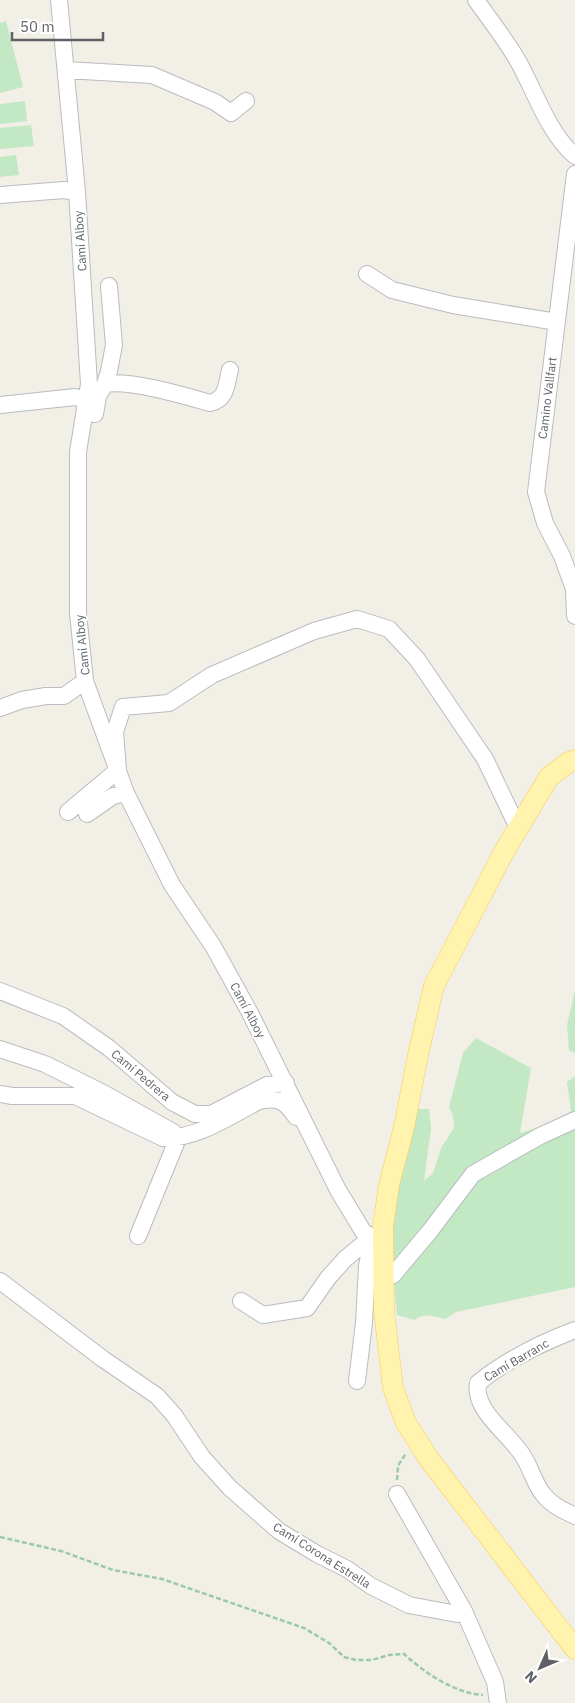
<svg xmlns="http://www.w3.org/2000/svg" width="575" height="1703" font-family="'IBM Plex Sans',sans-serif">
	<rect width="100%" height="100%" fill="#f1efe6"/>
	<!-- green -->
	<path fill="#c2e9c3" d="M6,21L23,87L0,93V23Z
		M25,101L27,121L0,124V104Z
		M31,125L34,146L0,149V128Z
		M16,155L19,175L0,177V157Z
		M575,990V1053L569,1050L567,1025Z
		M476,1038L531,1068L520,1133L558,1121L571,1111L567,1082L575,1076V1287L456,1312L445,1319C434,1317 424,1312 415,1320L397,1315L389,1229L415,1109H429L431,1129L424,1181L433,1173L441,1148L454,1128L453,1116L449,1107L463,1053Z"/>
	<g fill="none" stroke-linecap="round" stroke-linejoin="round">
		<!-- minor casing -->
		<g stroke="#b9bcc0" stroke-width="18">
			<path id="minor" d="M59,0L77,192L89,384L78,452V613L85,681L126,793L172,885L213,946L250,1013L338,1190L364,1233L383,1240
				M476,0C490,20 506,40 518,61C535,91 548,133 575,156
				M66,70L152,75L215,102L231,113L246,101
				M575,174L536,492L545,523L562,556L574,589L575,616
				M0,195L64,190L77,192
				M367,274L392,290L453,305L557,322
				M105,384L109,371L114,345L109,286
				M0,405L75,397L87,400
				M95,414L98,396L105,384C132,380 182,395 210,403C227,399 226,385 230,370
				M0,708L22,700L46,696H64L85,681
				M68,812L118,770L115,732L123,707L169,703L212,675L314,631L357,619L389,629L417,659L485,759L518,828
				M87,814L113,796L126,793
				M0,991L63,1016L109,1048L172,1102L195,1114H211L267,1085L286,1083
				M0,1049L45,1064L105,1094L173,1132
				M0,1094L12,1096H75L163,1138C197,1139 230,1116 259,1101C279,1097 285,1101 296,1117
				M138,1236L178,1138
				M384,1276L393,1275L430,1231L473,1174L540,1136L575,1120
				M0,1281L103,1359L157,1396L174,1415L202,1457L230,1488L279,1531L317,1554L347,1569L371,1586L409,1605L457,1614L464,1611
				M241,1301L263,1315L307,1308L328,1278L345,1259L373,1236
				M575,1330C541,1343 506,1360 478,1383C473,1411 509,1433 523,1456C531,1468 534,1483 543,1494C551,1505 563,1510 575,1516
				M357,1381L364,1323L367,1266L373,1236
				M397,1494L464,1611L495,1682L498,1703"/>
		</g>
		<!-- major casing -->
		<g stroke="#f8cd58" stroke-width="21">
			<path id="major" d="M575,760L569,762L549,777L505,850L434,986L419,1050L404,1127L389,1185L383,1226L384,1311L393,1388L406,1423L429,1459L575,1649"/>
		</g>
		<!-- path -->
		<path stroke="#9bcaa9" stroke-width="2.5" stroke-dasharray="5 2.5" stroke-linecap="butt" d="M397,1480L398,1466L406,1453
			M0,1537L61,1551L113,1570L162,1579L304,1628L329,1643L344,1657L356,1660H372L389,1655L404,1654C425,1673 454,1693 483,1695"/>
		<!-- minor -->
		<use href="#minor" stroke="#fff" stroke-width="16"/>
		<!-- major -->
		<use href="#major" stroke="#fff3ad" stroke-width="20"/>
	</g>
	<g text-anchor="middle" dominant-baseline="central" stroke-width="4" stroke-linejoin="round" paint-order="stroke">
		<!-- street labels -->
		<g font-size="12" fill="#5e6267" stroke="#fff">
			<text transform="translate(80 241) rotate(-94)">Camí Alboy</text>
			<text transform="translate(547 398) rotate(-83)">Camino Vallfart</text>
			<text transform="translate(82 645) rotate(-96)">Camí Alboy</text>
			<text transform="translate(248 1010) rotate(62)">Camí Alboy</text>
			<text transform="translate(141 1075) rotate(40)">Camí Pedrera</text>
			<text transform="translate(516 1360) rotate(-30)">Camí Barranc</text>
			<text transform="translate(322 1555) rotate(32)">Camí Corona Estrella</text>
		</g>
	</g>
	<!-- north arrow -->
	<g transform="translate(540 1668) rotate(225)" stroke="#ffffff" stroke-width="4" paint-order="stroke">
	<path d="M0-4L9 19L0 12L-9 19Z" fill="#5e6267"/>
	<text y="-8" font-size="14" font-weight="bold" text-anchor="middle" fill="#5e6267">N</text>
	</g>
	<!-- scale -->
	<path d="M12 32v8h91v-8" fill="none" stroke="#5e6267" stroke-width="2.5"/>
	<text x="20" y="32" font-size="15" fill="#5e6267" stroke="#ffffff" stroke-width="4" paint-order="stroke">50 m</text>
</svg>
